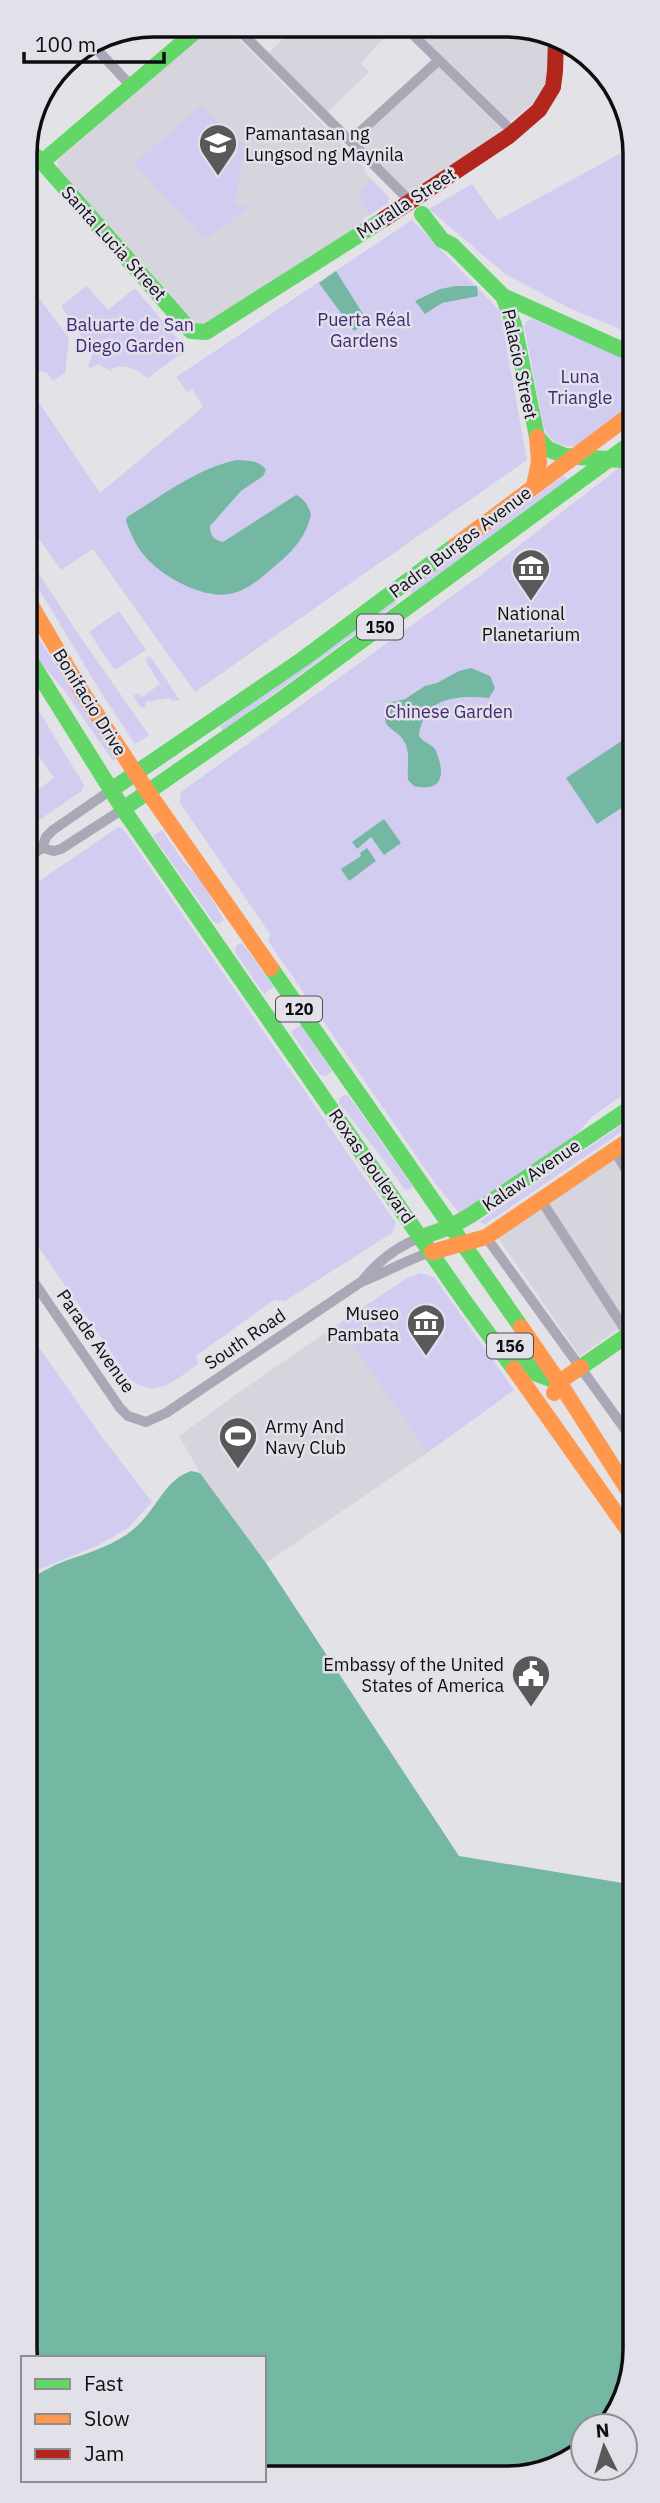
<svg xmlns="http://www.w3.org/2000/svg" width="660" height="2503" font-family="'IBM Plex Sans',sans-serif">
	<rect width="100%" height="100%" fill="#e3e3e7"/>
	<!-- built -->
	<path fill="#d6d4dd" d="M212,25H225L365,168V172L389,198L388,203L362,220V226L196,329L58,169V160Z
		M296,26L392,27L393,28L361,63L369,72L327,113L269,53Z
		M413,27L539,29L548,34L549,78L543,96L510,122Z
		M438,66L509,133L410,194L355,141Z
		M635,1142V1318L580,1356L498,1238Z
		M338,1324L427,1453L266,1563L200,1473L179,1436L235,1395Z"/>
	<!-- green -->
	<path fill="#d3ccf1" d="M618,100L634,137V335L567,307L505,274L429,209L472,184L498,220L623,152Z
		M201,105L227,132L252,148L258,163L243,160L234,204L250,207L205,240L134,164Z
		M372,180L389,198L388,203L370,215L360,200L361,190Z
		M412,220L500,311L527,460L195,692L93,549L61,570L25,519V279L69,338L65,373L53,381L46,372L34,371L29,376L28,386L100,493L203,407L192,389L187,392L176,377Z
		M87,286L108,310L135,288L187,350L147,378C135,368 127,364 111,369L112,372L98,364L90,369L88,366L93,353L61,306Z
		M533,319L634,362V402L575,446C561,448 551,441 544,429L524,326L527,321Z
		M634,456L635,1086L593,1116L574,1137L460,1214L435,1183L268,941L270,934L180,803L181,792L481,575Z
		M563,476L570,480L411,594V589Z
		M25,552L77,632L149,735L135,744L100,691L25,566Z
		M397,600L396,604L223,731L220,727L245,707Z
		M119,611L146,650L117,669L113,668L89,632Z
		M25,617L116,759L113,761L63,689L37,658L25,637Z
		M150,656L180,700L172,701L170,698L146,702V707L141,708L133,696L138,693L142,697L160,684L145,660Z
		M25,688L84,785L82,791L35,823L30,820L34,815L32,811L25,812V799L54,778L25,736Z
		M118,827L122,828L136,847L396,1223L392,1233L285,1301L275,1300L264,1307L196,1356L198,1364C176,1380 154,1401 129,1378L25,1228V891Z
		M162,830L184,862L202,882L224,920L218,924L213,921L153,836Z
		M242,943L274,987L264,994L235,952L236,946Z
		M301,1025L332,1071L326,1076L320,1075L291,1032Z
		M344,1095H348L413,1187L406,1191C385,1161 362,1132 339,1103L340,1097Z
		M635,1116V1123L484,1225L480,1221Z
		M421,1273L434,1277L514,1390L427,1453L338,1324L407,1278Z
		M38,1346L102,1437L152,1502L128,1528L99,1545L25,1575V1354Z"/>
	<!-- water -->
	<path fill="#74b7a3" d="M336,271L368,322L354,331L319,283Z
		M456,286H477L478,296L442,303L425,314L415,301L440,289Z
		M237,460C249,461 259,460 266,470L263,476L241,491L210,526C210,536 214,540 223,542L296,495C305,499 308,506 311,514C307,536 292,552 275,566C262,577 246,592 229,594C201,599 156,574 140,550C134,542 130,531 126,521L127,517C162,496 197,468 237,460Z
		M471,668L490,676L495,688L489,698C457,695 423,697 419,736C423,743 433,744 436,751C445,773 444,793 414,786L408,780C407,769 410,756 406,745C398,725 377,733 388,703L405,699L425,686L437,683L459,671Z
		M635,732V799L597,824L566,778Z
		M384,819L401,843L384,855L371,837L357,849L352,842Z
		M367,848L376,861L349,881L341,869L361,856L360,853Z
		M191,1471L200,1473L266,1563L459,1856L635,1885V2357L607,2426H583V2445L523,2477L264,2476V2358H26L25,1579C37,1576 45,1570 55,1565C87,1552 118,1547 142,1521C159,1503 167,1479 191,1471Z"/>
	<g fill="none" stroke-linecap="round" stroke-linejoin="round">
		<!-- street -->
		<path stroke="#aaa8b7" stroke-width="10" d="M234,25L410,201
			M405,27L513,132
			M91,43L131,86
			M350,141L439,60
			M42,848L54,851L61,849L123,809
			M25,860L42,848L46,837L53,830L111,790
			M614,1150L635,1184
			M541,1200L635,1345
			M486,1237L635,1443
			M25,1269L120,1408L128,1416L146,1422L166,1413L361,1282C386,1273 407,1259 432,1252
			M363,1280C379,1260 397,1246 422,1237"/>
		<!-- fast -->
		<path stroke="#63d668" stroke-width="16" d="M25,146L42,162L191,331L206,332L384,219
			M42,162L203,25
			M422,214L442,240L452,245L503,296L634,355
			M503,296L514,325L537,437L548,449L565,456L634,461
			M25,652L123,809L465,1302L514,1369
			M111,790L303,659L456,545
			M123,809L282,699L634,441
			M271,968L521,1327
			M422,1237L450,1227L471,1215L635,1105
			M508,1344L537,1374L559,1382
			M581,1367L635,1330"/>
		<!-- slow -->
		<path stroke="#ff974d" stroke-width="16" d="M534,486L539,462L537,437
			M456,545L634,412
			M25,595L82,692L148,792L271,968
			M432,1252L486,1237L635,1136
			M521,1327L559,1382L635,1501
			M514,1369L635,1540
			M554,1393L559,1382L581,1367"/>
		<!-- jam -->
		<path stroke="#b3261e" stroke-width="16" d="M384,219L509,136L539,110L553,87L555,71L556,39"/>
	</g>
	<!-- icons -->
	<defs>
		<g id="university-pin" transform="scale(2.0125)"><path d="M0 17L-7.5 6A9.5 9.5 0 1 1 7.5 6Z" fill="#59595b" stroke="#e2e1e9"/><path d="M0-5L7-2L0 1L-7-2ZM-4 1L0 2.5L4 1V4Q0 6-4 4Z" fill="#fff"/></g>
		<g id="museum-pin" transform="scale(2.0125)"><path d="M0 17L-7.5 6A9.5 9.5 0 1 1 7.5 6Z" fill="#59595b" stroke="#e2e1e9"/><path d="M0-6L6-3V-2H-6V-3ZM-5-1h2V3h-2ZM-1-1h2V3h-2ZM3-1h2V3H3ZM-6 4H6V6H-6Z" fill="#fff"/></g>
		<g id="stadium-pin" transform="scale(2.0125)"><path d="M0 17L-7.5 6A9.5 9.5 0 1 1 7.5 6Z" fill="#59595b" stroke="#e2e1e9"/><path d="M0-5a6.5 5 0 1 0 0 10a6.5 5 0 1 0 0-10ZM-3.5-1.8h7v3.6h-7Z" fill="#fff"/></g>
		<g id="civic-pin" transform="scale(2.0125)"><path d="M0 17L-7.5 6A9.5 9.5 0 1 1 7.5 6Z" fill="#59595b" stroke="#e2e1e9"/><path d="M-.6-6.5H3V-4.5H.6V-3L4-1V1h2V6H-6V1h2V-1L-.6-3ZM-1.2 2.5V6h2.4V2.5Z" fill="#fff"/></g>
	</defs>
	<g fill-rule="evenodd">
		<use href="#university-pin" x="218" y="143"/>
		<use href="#museum-pin" x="531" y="568"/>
		<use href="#museum-pin" x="426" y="1323"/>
		<use href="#stadium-pin" x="238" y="1436"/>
		<use href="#civic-pin" x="531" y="1674"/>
	</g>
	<g text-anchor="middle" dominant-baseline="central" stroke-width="5" stroke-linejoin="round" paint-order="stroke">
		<!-- shield labels -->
		<g fill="#e2e1e9" stroke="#4e4d51" stroke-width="2">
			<rect x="357" y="614.5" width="46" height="25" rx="5"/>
			<rect x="276" y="996.5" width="46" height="25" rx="5"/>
			<rect x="487" y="1333.5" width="46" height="25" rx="5"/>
		</g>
		<g font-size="16" font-weight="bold" fill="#0e0e10">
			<text x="380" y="627">150</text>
			<text x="299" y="1009">120</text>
			<text x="510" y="1346">156</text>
		</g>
		<!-- poi labels -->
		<g font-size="18" fill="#0e0e10" stroke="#e2e1e9" text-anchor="start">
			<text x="245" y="133">Pamantasan ng<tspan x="245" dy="21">Lungsod ng Maynila</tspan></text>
			<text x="531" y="613" text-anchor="middle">National<tspan x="531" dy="21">Planetarium</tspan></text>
			<text x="399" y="1313" text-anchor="end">Museo<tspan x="399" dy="21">Pambata</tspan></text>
			<text x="265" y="1426">Army And<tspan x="265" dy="21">Navy Club</tspan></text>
			<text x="504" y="1664" text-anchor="end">Embassy of the United<tspan x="504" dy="21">States of America</tspan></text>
		</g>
		<!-- street labels -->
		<g font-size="18" fill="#0e0e10" stroke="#e2e1e9">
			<text transform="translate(406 203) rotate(-33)">Muralla Street</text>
			<text transform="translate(114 243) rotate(48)">Santa Lucia Street</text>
			<text transform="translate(520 364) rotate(78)">Palacio Street</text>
			<text transform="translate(460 542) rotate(-37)">Padre Burgos Avenue</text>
			<text transform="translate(90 702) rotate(58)">Bonifacio Drive</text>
			<text transform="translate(372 1166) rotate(55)">Roxas Boulevard</text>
			<text transform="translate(531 1175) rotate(-34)">Kalaw Avenue</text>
			<text transform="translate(245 1339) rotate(-34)">South Road</text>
			<text transform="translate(96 1341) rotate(55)">Parade Avenue</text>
		</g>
		<!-- park labels -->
		<g font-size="18" fill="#422879" stroke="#e2e1e9">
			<text x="364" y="319">Puerta Réal<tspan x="364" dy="21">Gardens</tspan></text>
			<text x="130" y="324">Baluarte de San<tspan x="130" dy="21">Diego Garden</tspan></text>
			<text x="580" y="376">Luna<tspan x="580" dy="21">Triangle</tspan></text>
			<text x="449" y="711">Chinese Garden</text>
		</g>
	</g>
	<!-- crop -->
	<path d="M0 0H660V2503H0ZM154 37H506A117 117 0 0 1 623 154V2349A117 117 0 0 1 506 2466H154A117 117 0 0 1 37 2349V154A117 117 0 0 1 154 37Z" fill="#e2e1e9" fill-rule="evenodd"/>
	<path fill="none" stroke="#0e0e10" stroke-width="3.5" d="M154 37H506A117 117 0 0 1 623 154V2349A117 117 0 0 1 506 2466H154A117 117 0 0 1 37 2349V154A117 117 0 0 1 154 37Z"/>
	<!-- legend -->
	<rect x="21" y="2356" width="245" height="126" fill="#e2e1e9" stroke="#8d8d92" stroke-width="2"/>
	<rect x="35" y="2379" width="35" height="10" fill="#63d668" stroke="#8d8d92" stroke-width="2"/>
	<text x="84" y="2391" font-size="21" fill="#0e0e10">Fast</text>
	<rect x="35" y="2414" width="35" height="10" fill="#ff974d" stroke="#8d8d92" stroke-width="2"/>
	<text x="84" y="2426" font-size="21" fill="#0e0e10">Slow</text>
	<rect x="35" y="2449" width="35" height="10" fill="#b3261e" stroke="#8d8d92" stroke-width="2"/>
	<text x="84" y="2461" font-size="21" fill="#0e0e10">Jam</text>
	<!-- north arrow -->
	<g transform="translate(604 2447) rotate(355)"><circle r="33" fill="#e2e1e9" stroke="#8d8d92" stroke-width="2"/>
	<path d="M0-5L12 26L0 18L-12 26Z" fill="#59595b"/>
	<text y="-10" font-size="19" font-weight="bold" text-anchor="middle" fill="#0e0e10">N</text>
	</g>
	<!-- scale -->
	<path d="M24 52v10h140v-10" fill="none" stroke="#0e0e10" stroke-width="3.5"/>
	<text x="35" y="52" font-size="21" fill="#0e0e10" stroke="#e2e1e9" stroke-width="5" paint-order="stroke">100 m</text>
</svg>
